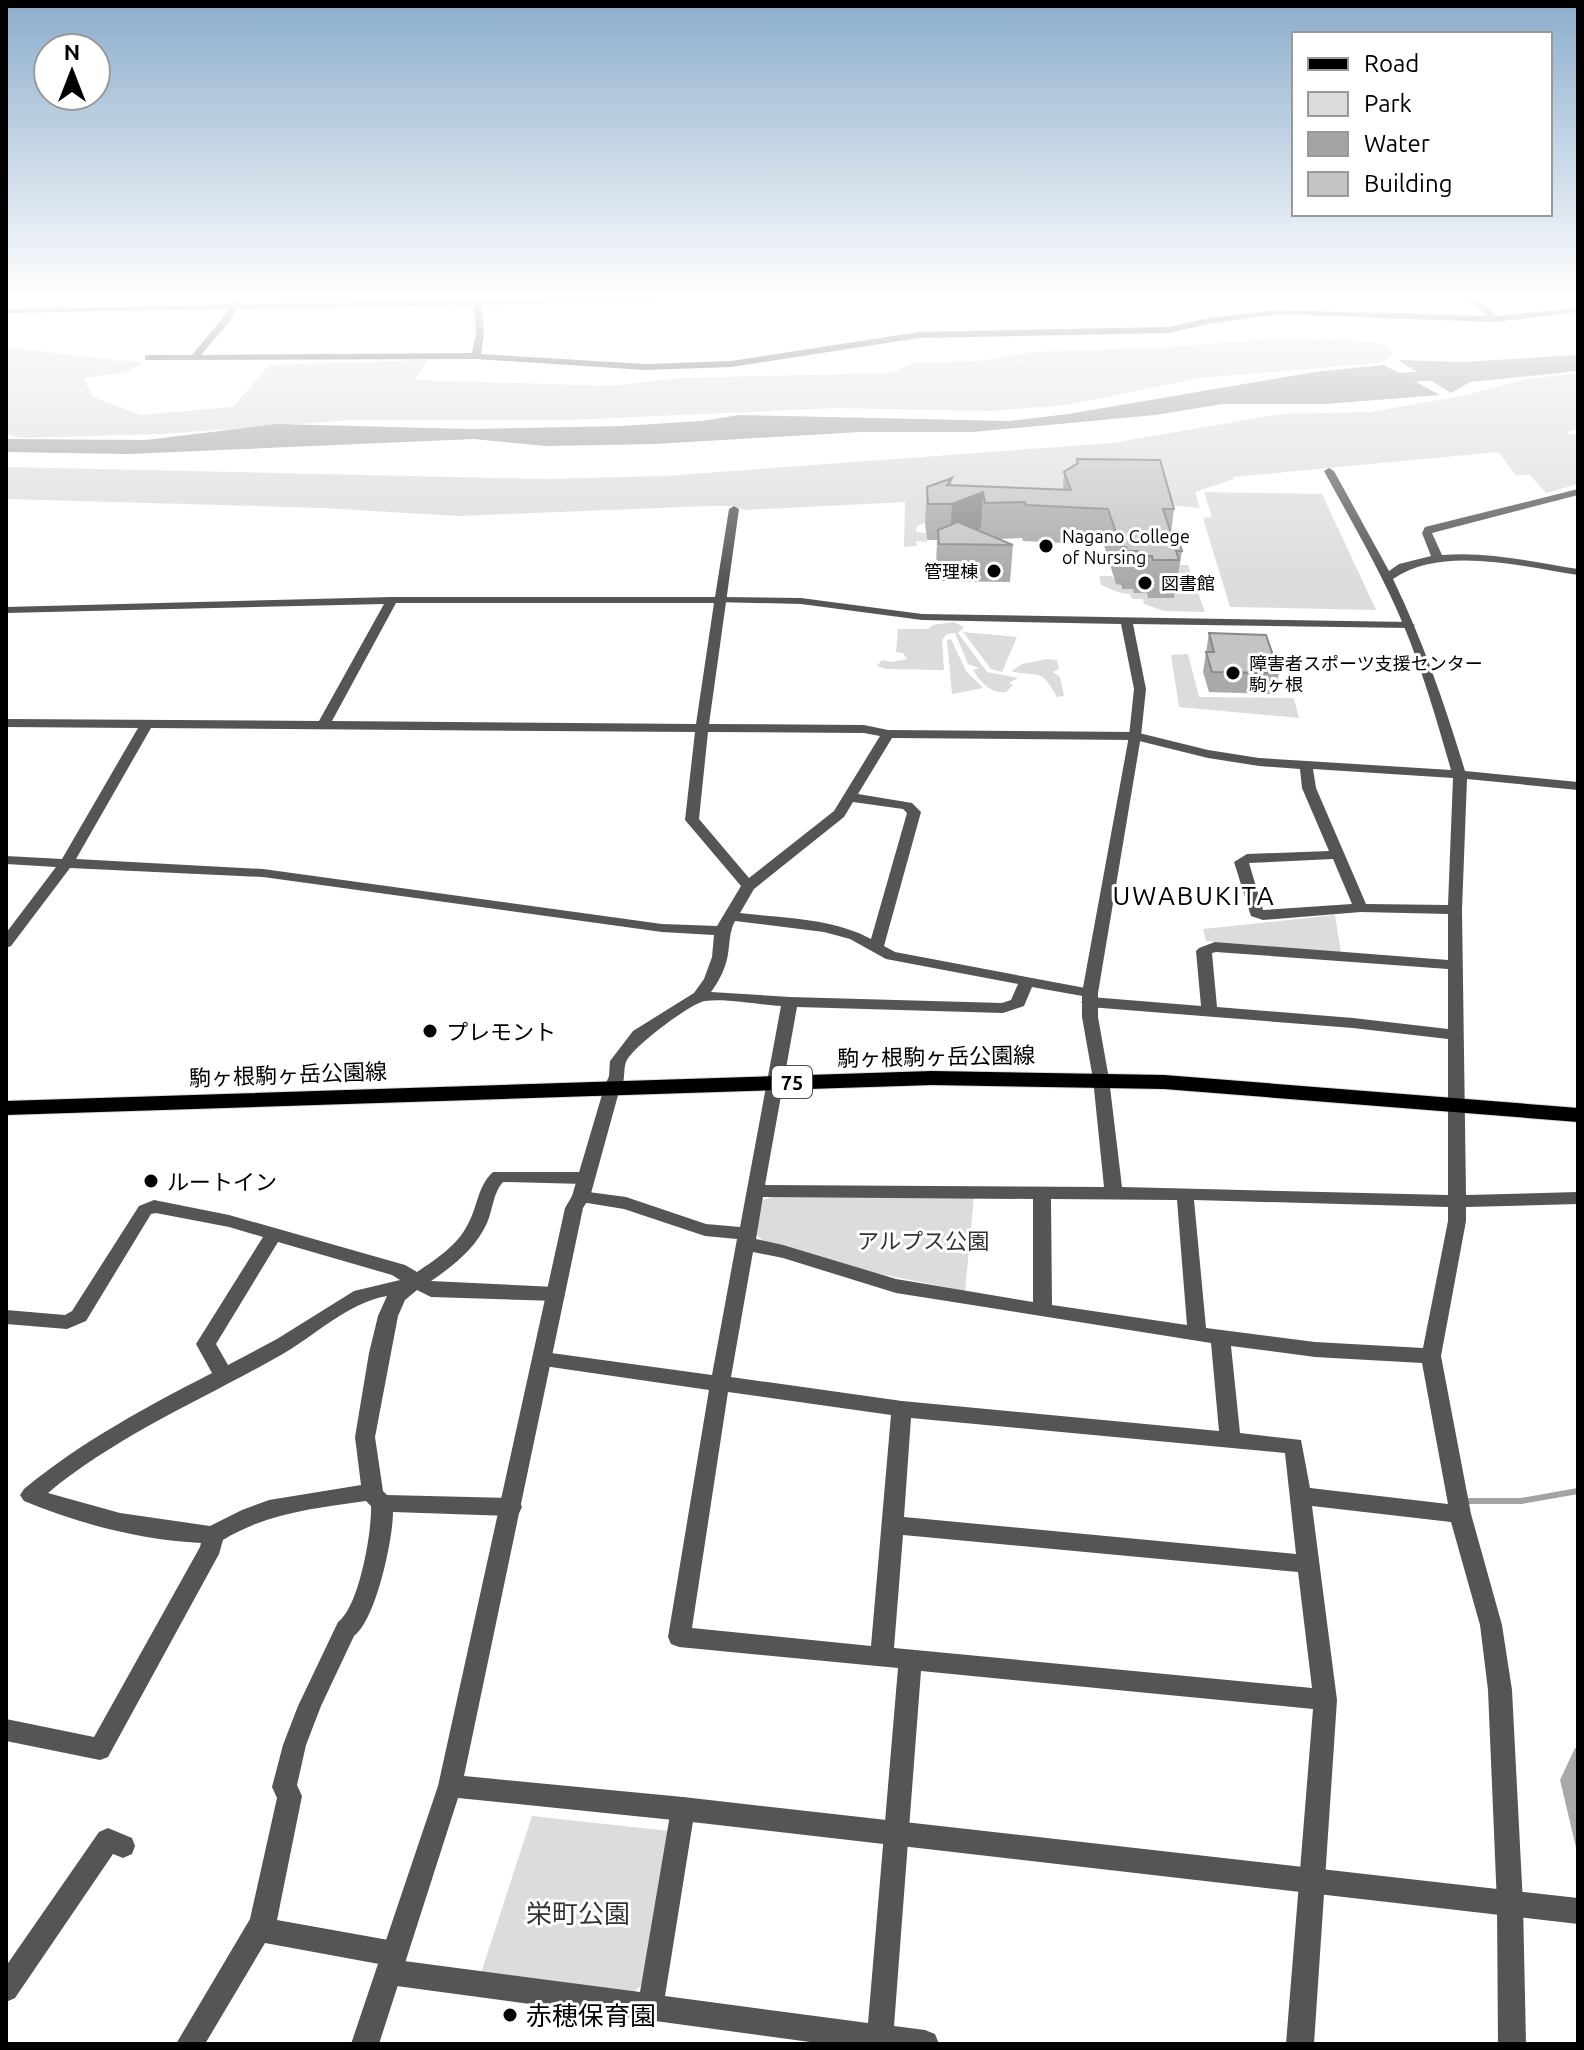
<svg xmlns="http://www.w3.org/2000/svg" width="1584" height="2050" font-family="Ubuntu,'Noto Sans JP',sans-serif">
	<rect width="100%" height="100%" fill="#fff"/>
	<!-- green -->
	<path fill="#dcdcdc" d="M1287,338L1373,342L1388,347L1393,355L1380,363L1201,378L1066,405L991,411L836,408L569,420H352L162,434L20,438L6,434V347L144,363L124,373L84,378L93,397L141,415L233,407L269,365L428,360L414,380L612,386L681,378L892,373L913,363L979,361L1033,352L1171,347Z
		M1578,373V428L1565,433L1578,435V484L1546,493L1530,475H1516L1498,452L1232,477L1234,479L1195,492L1200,508L1158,504L937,518L917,526L916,532L926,533L927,542L916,541L917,546L904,547L905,502L745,510L734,506H710L458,516L322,508L6,499V467L547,479L664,476L1112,443L1281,414L1370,412L1462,396L1527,379Z
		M1204,492L1322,494L1376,610L1230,607L1203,518L1212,517Z
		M1165,565H1188L1205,612L1164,611L1144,604L1143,599H1132L1130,594C1119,594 1110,588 1101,585L1099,576H1112L1123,589H1133L1135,593Z
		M954,622L964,627L958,633L987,672L1018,678L1009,683L1013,685L1006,692C990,694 981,682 973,670L979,668L968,664L955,633L947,634L942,640L944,670L886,669L877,666L882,660L892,662L907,659L903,653L896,652L898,629H928L933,625Z
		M963,632L1017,637L1002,672L991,669Z
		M951,639L966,671L983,688L952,694L947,640Z
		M1188,654L1199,697L1294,698L1299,718L1179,707L1171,655Z
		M1047,659L1057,660L1059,669L1053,672L1060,677L1064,696L1057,697C1039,665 1040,679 1011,671L1022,664Z
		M1335,915L1341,953L1206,941L1203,929Z
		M775,1196L974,1197L965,1291L865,1271L762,1240L756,1234L763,1200Z
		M532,1816L669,1831L641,1986L628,1996L479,1979Z"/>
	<!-- water -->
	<path fill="#a3a3a3" d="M1578,355V371L1470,382L1451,393L1398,360L1462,362Z
		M1384,365L1440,395L1325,404H1223L1155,415L973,432H860L654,444L546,446L474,439L128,454L6,452V439L146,440L277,424L469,429L621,426L702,421L739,415L1009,421L1068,414L1314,372Z"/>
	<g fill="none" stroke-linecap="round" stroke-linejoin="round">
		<!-- stream -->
		<path stroke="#a3a3a3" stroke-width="6" d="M1466,1501H1521L1578,1491"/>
		<!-- river -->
		<path fill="#a3a3a3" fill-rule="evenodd" d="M1466,369L1475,374L1472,378L1361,385L1352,380L1361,375Z"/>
		<!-- primary casing -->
		<g stroke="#dbdbdb" stroke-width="2">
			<path id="primary" d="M932,1071L1164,1075L1578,1108V1122L1164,1089L932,1085L6,1115V1101Z"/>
		</g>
		<!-- minor -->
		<path fill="#555" fill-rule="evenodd" d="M236,295H244L229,322L201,355L472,353L476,334L473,295H481L484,334L481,354L646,364L731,361L919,332L1169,327L1208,318L1277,310L1487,316L1463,295H1472L1497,316L1578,308V312L1495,322L1277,314L1208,324L1169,333L919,338L731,367L646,370L476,359L145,360V356L148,355H192L222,319Z
			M1329,468L1334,471L1389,571L1399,564L1431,556L1422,533L1425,527L1578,489V495L1432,533L1442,555C1487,551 1534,562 1578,569V575C1523,567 1442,545 1393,579C1423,641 1445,705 1465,771L1578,782V790L1467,779L1462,910L1466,1195L1578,1192V1204L1466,1207V1221L1441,1356L1471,1514L1502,1625L1512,1690L1523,1904L1526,2044H1498L1497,1904L1488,1690L1480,1625L1451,1522L1312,1506L1337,1700L1314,2044H1286L1313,1709L921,1671L894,2026L925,2030L935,2034L939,2044H825L389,1985L380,1981L376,1972L379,1964L265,1943L205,2044H176L250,1919L277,1798L272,1787L283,1745L298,1706L338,1622C359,1607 372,1532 371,1506L366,1501C316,1508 267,1513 223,1540L219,1554L108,1757L100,1760L6,1741V1719L94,1737L200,1547L201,1543C141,1540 79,1524 24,1501L20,1495L24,1489C81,1442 146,1407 212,1373L196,1344L263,1237L229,1227L156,1213L151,1214L86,1321L67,1329L6,1324V1310L65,1315L72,1311L139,1206L154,1200L229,1215L405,1265L417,1272C435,1260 458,1245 468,1224C478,1206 477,1187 493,1172H584L590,1174L593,1178L590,1182L584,1184L503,1182C493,1193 493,1209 487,1223C476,1248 453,1266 431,1281L556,1287L563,1289L565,1294L563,1299L556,1301L431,1297L417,1290L405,1300L398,1316L375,1437L383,1491L387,1495L511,1498L519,1501L522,1507L519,1513L511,1516L393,1512C393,1539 376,1620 354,1636L321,1706L306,1745L297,1785L302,1796L277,1920L394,1941L403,1945L407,1954L404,1961L640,1992L671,1809L674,1801L683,1797L692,1801L695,1809L665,1996L868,2023L898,1668L679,1647L671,1644L668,1637L709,1390L544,1366L537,1364L534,1359L537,1354L544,1352L712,1375L737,1239L705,1236L624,1209L575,1201L572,1197L575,1193L581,1191L626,1197L706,1224L740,1227L781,1006C759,1005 727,998 705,1001C691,1003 632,1047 626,1062C622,1073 628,1089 612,1093L604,1088L609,1076L610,1061L633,1031L694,993L704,979L712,957L714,935L662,932L263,877L70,868L11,946L6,948V933L56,867L6,864V856L62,859L138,728L6,727V719L319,721L384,604L6,613V607L392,597H715L729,509L734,506L739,509L709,724L864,725L888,730L1135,732L1208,750L1259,758L1451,770C1437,721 1423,672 1403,624C1381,571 1351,521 1324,471ZM396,603H714L696,724L332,721ZM151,728L695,732L685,820L741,886L717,926L662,924L263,869L76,859ZM708,732L864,733L880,736L834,811L749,878L699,819ZM892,738L1135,740L1208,758L1259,766L1300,769L1302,788L1329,851L1247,854L1234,862L1251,916L1263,920L1361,912L1448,914V960L1215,942L1199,948L1196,951L1201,1006L1091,997L1098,993L1096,990L895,952L884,946L921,812L912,803L858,794ZM1313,769L1453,778L1448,905L1366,904L1316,788ZM853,802L903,809L907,813L871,939C833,918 782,918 740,913L754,889L844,817ZM1333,859L1352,904L1263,910L1249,863ZM735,921L824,932L850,939L886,959L1018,984L1011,1000L1002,1003L790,997L711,992C719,981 726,968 728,954C730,942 729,933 735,921ZM1216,952L1448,969V1029L1353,1018L1217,1007L1212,953ZM1032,987L1088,997L1081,1002L1089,1007L1353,1028L1448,1039V1195L1122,1187L1109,1079L1101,1074L1093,1079L1104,1187L765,1185L797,1007L1003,1013L1024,1006ZM763,1197L1033,1199V1302L896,1279L783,1245L756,1239ZM1051,1199L1177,1200L1187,1325L1052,1305ZM1194,1200L1448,1207V1221L1423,1348L1315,1342L1206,1328ZM278,1242L392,1275L400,1280L354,1291L277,1339L228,1365L216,1344ZM753,1252L783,1258L896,1293L1211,1343L1219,1431L902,1401L731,1377ZM387,1296L378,1316L369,1353L355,1437L361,1485L269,1500L242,1510L210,1526L120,1513L48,1493C118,1435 202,1400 281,1355C315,1336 347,1303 387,1296ZM1231,1346L1315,1357L1422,1363L1448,1504L1310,1488L1301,1440L1240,1433ZM728,1392L891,1415L871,1646L692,1628ZM911,1418L1285,1453L1296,1554L904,1517ZM903,1535L1298,1572L1312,1688L894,1648Z
			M108,1828L132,1838L135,1846L132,1854L123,1858L113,1854L15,1998L6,2002V1966L99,1832Z"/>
		<!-- tertiary -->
		<path fill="#555" fill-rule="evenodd" d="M712,295L634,302L6,313V309Z
			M720,597L801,598L922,614L1409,622L1415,625L1409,628L1133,624L1146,689L1141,736L1098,993V1017L1109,1079L1101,1084L1093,1079L1082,1017V993L1129,736L1134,689L1121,624L922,620L801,604L716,602L714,600Z
			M612,1083L620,1088L590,1197L583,1208L464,1776L683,1797L1578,1898V1924L683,1821L458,1798L379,2044H351L438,1786L565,1208L572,1196L604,1088Z"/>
		<!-- primary -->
		<use href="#primary" fill="#000" fill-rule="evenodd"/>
	</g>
	<!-- wall -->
	<path fill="#a9a9a9" d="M1077,459L1174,509L1171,533L1182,551L1174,598H1148L1147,593H1134L1133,589H1122L1121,585L1116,584L1104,545L1023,541L1022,538L998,539L1013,545L1010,582L937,581L936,567L937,540H927L925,523L927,487L952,478L951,486L1063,490L1064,472L1076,464Z
		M1209,633L1279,673L1275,694L1209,692L1203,672Z
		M1575,1748L1578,1749V1856L1560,1780Z"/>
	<!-- shaded-wall -->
	<path fill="#898989" d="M983,492L981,528L950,540L952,504Z"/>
	<!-- building -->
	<path fill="#c4c4c4" stroke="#898989" stroke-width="2" d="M1077,459L1160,460L1174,509H1163L1172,536H1177L1182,551H1176L1179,560H1153L1152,556H1139L1138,551H1127L1126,547H1121L1108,509L1026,505L1025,502L985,503L983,492L952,504H928L927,487L952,478L947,485L1071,490L1064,472L1078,463Z
		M958,522L1013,545L939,544L938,530Z
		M1209,633L1266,635L1279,673L1212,672L1206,652H1214Z"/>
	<!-- sky -->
	<linearGradient id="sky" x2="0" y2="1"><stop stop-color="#8cadcc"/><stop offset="0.51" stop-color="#fff"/><stop offset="1" stop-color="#fff" stop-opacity="0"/></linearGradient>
	<rect width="1584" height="582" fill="url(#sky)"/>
	<!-- markers -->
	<g fill="#000" stroke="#fff" stroke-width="3">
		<circle cx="1046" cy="546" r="8"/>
		<circle cx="994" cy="571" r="8"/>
		<circle cx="1145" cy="583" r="8"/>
		<circle cx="1233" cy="673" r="8"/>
		<circle cx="430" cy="1031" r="8"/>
		<circle cx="151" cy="1181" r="8"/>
		<circle cx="510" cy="2015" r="8"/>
	</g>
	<g text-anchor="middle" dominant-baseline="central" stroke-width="6" stroke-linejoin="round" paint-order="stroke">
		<!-- far-poi labels -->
		<g font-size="18" fill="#000" stroke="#fff" text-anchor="start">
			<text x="1062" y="536">Nagano College<tspan x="1062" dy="21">of Nursing</tspan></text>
			<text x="978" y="571" text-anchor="end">管理棟</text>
			<text x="1161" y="583">図書館</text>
			<text x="1249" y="663">障害者スポーツ支援センター<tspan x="1249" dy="21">駒ヶ根</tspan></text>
		</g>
		<!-- shield labels -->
		<rect fill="#fff" stroke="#4c4c4c" stroke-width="2" x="772" y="1066" width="40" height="32" rx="6"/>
		<g font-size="20" font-weight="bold" fill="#000">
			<text x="792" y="1082">75</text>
		</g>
		<!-- poi labels -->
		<g font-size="22" fill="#000" stroke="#fff" text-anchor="start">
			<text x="446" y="1031">プレモント</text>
			<text x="167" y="1181">ルートイン</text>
		</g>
		<!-- street labels -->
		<g font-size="22" fill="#000" stroke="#fff">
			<text transform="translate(936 1056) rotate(-1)">駒ヶ根駒ヶ岳公園線</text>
			<text transform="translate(288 1074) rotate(-2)">駒ヶ根駒ヶ岳公園線</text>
		</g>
		<!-- park labels -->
		<g font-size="22" fill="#333" stroke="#fff">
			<text x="923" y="1240">アルプス公園</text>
		</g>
		<!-- quarter labels -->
		<g font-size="26" letter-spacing="2" fill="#000" stroke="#fff">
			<text x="1194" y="895">UWABUKITA</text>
		</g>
		<!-- near-park labels -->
		<g font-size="26" fill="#333" stroke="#fff">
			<text x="578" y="1913">栄町公園</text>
		</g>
		<!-- near-poi labels -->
		<g font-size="26" fill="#000" stroke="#fff" text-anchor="start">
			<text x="526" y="2015">赤穂保育園</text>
		</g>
	</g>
	<!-- border -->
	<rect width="1584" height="2050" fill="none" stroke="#000000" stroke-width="16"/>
	<!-- legend -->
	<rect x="1292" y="32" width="260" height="184" fill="#ffffff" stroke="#999999" stroke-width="2"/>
	<rect x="1308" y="58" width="40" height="12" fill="#000000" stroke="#999999" stroke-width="2"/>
	<text x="1364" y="72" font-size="24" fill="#000000">Road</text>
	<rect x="1308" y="92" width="40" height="24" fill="#dcdcdc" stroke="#999999" stroke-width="2"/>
	<text x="1364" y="112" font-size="24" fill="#000000">Park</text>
	<rect x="1308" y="132" width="40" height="24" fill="#a3a3a3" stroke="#999999" stroke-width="2"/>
	<text x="1364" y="152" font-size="24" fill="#000000">Water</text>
	<rect x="1308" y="172" width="40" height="24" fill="#c4c4c4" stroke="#999999" stroke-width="2"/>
	<text x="1364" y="192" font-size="24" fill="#000000">Building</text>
	<!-- north arrow -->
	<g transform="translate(72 72)"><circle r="38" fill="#ffffff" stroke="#999999" stroke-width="2"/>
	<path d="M0-6L14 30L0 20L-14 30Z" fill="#000000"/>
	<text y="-12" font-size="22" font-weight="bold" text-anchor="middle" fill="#000000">N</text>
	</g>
</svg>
